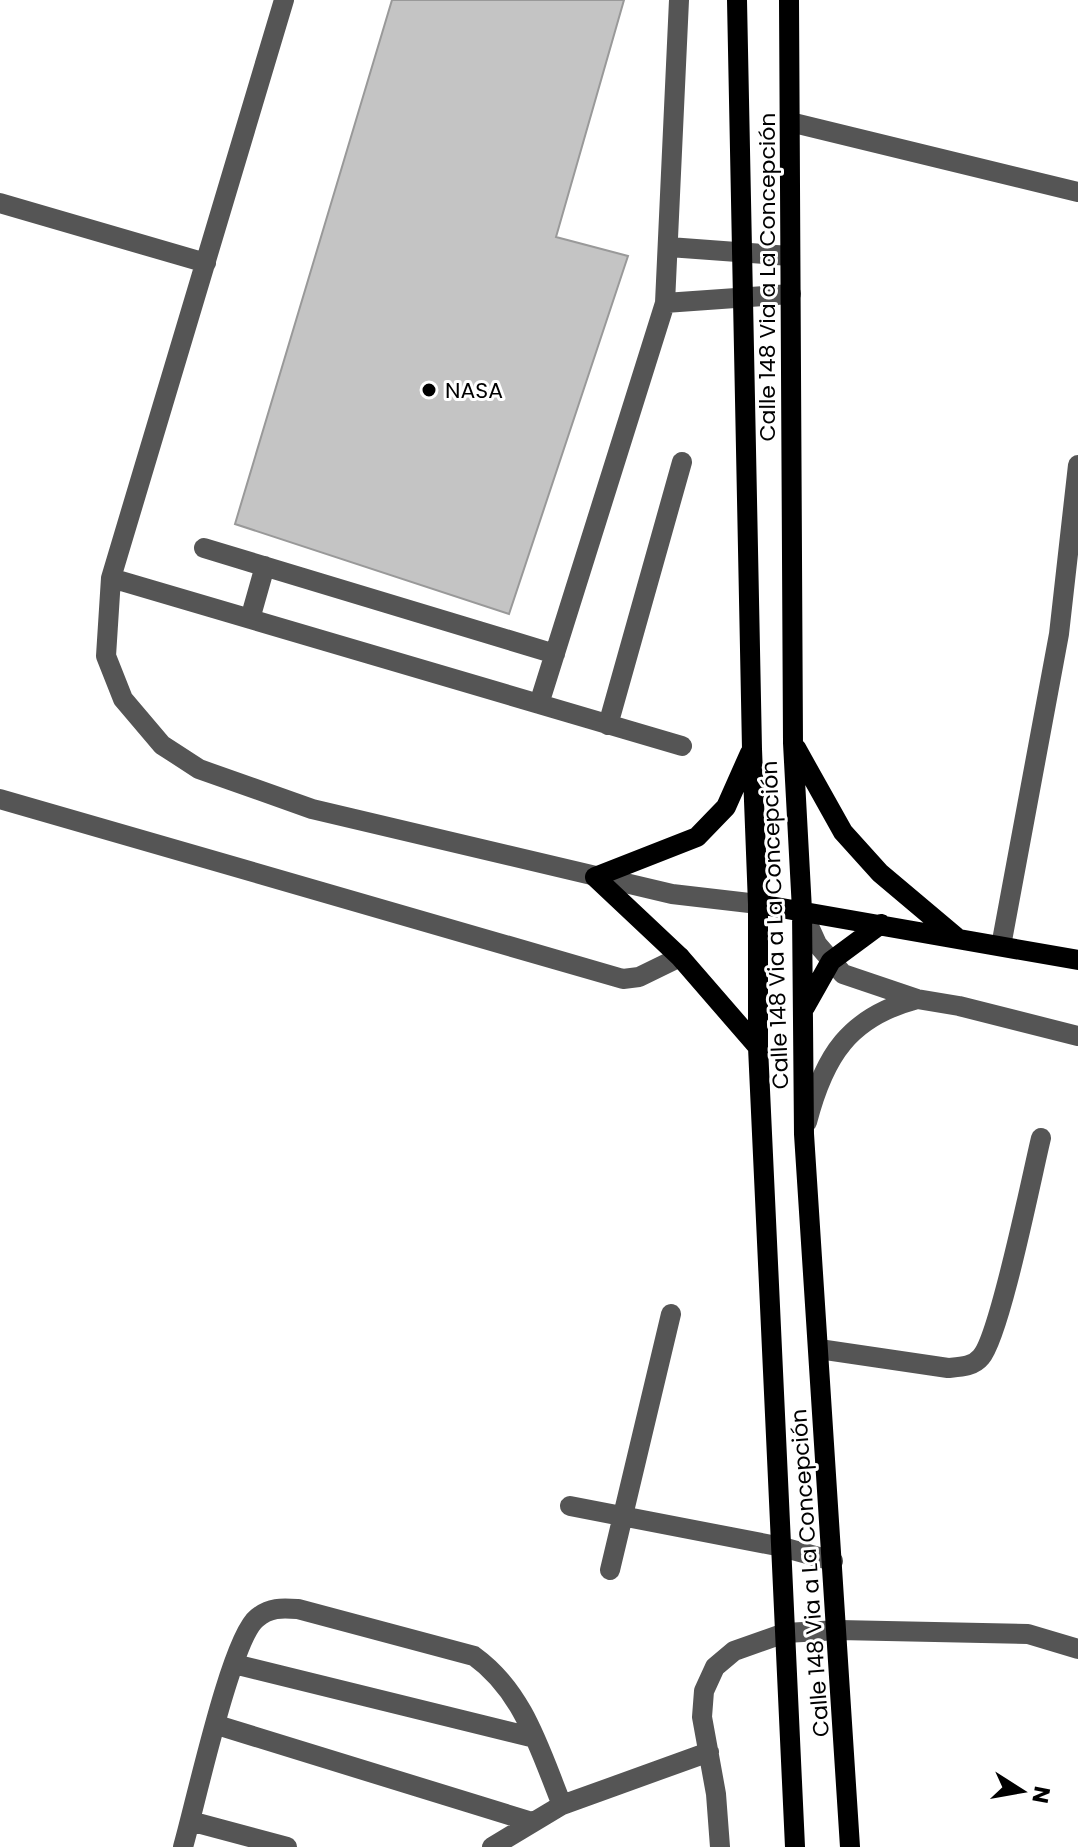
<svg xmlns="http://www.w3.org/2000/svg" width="1078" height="1847" font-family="Poppins,sans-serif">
	<rect width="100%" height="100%" fill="#fff"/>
	<!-- building -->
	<path fill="#c4c4c4" stroke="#999" stroke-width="2" d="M392,0H624L556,237L628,256L509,614L235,524Z"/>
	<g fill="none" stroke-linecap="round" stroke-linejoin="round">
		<!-- minor -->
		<path stroke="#555" stroke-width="20" d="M284,0L111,578L106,656L123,699L162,745L199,769L312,809L672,894L758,904
			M790,122L1078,192
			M0,203L206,263
			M669,247L790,256
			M665,303L791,294
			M204,548L555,654
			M111,578L682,746
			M250,619L265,566
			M539,704L665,303L679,0
			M608,725L682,462
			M0,799L623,979L639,977L680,957
			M802,911L817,944L843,974L917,999L959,1006L1078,1036
			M1001,946L1059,634L1078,465
			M807,1122C824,1056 849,1017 917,999
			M819,1349L948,1368C960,1367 973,1367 981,1357C1000,1336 1032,1175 1041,1138
			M570,1506L782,1547L833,1561
			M610,1570L671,1314
			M234,1664L535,1738
			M217,1725L532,1822
			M190,1821L287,1847
			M183,1847C195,1806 231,1638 257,1618C270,1607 282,1608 298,1609L474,1656C524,1692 540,1751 562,1805
			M492,1847L562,1805L709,1752
			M720,1847L716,1794L702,1717L704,1691L715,1667L734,1651L785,1633L839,1630L1028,1634L1078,1649"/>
		<!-- major -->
		<path stroke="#000" stroke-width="20" d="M737,0L752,749L758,904V1047L795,1847
			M789,0L793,743L802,910L804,1134L850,1847
			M796,748L843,832L880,873L956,937
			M750,753L726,807L697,837L595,877L680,957L758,1047
			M758,904L1078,960
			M805,1007L831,961L881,924"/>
	</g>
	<!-- markers -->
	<circle fill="#000" stroke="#fff" stroke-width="3" cx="429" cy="390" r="8"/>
	<g text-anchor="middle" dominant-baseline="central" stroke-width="6" stroke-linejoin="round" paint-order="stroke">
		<!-- street labels -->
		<g font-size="22" fill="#000" stroke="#fff">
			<text transform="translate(767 277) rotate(-90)">Calle 148 Via a La Concepción</text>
			<text transform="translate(775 925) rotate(-92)">Calle 148 Via a La Concepción</text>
			<text transform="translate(810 1573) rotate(-94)">Calle 148 Via a La Concepción</text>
		</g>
		<!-- poi labels -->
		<g font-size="22" fill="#000" stroke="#fff" text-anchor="start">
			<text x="445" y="390">NASA</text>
		</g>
	</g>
	<!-- north arrow -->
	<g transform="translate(1022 1791) rotate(101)" stroke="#ffffff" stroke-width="6" paint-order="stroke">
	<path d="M0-6L14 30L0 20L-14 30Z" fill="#000000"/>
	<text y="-12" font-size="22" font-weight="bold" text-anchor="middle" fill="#000000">N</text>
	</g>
</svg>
